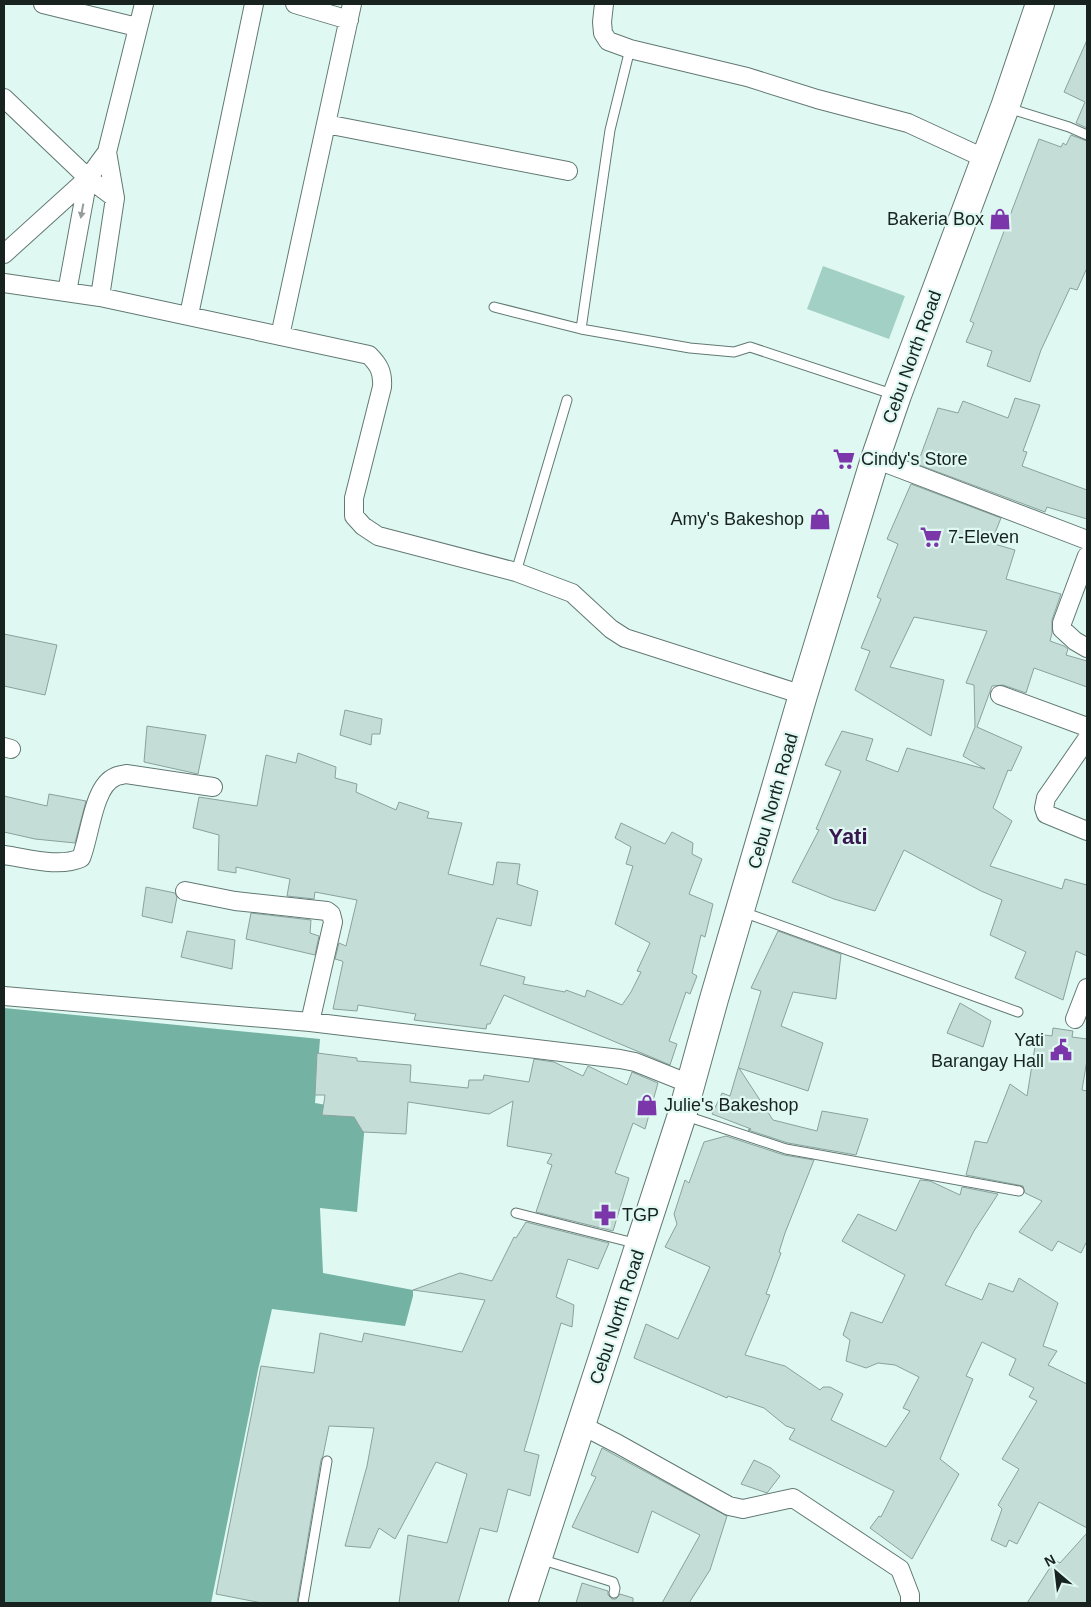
<svg xmlns="http://www.w3.org/2000/svg" width="1091" height="1607" font-family="Arial,sans-serif">
	<rect width="100%" height="100%" fill="#dff9f2"/>
	<!-- green -->
	<path fill="#a3d0c5" d="M823,266L905,296L889,339L807,309Z"/>
	<!-- water -->
	<path fill="#74b2a4" d="M4,1008L320,1039L315,1103L366,1112L357,1212L320,1208L323,1273L413,1290V1296L405,1326L272,1309L258,1370L211,1603H4Z"/>
	<!-- building -->
	<path fill="#c4ddd6" stroke="#8aa29b" d="M1087,40V128L1076,123L1085,102L1064,92Z
		M1071,135L1087,141V268L1077,290L1070,288L1041,350L1030,382L987,366L992,351L966,342L974,323L970,321L1039,139L1061,147L1063,143L1066,145Z
		M1015,398L1040,405L1023,451L1027,452L1022,466L1087,490V519L1047,507L1045,512L919,465L921,461L919,460L938,408L958,413L963,401L1008,418Z
		M911,484L1001,518L991,543L1015,550L1006,579L1061,594L1052,620V633L1050,641L1064,646L1068,649L1066,655L1087,661V687L1034,668L1026,693L1003,685L992,686L977,727L1022,747L1011,771L1008,770L993,808L1012,821L990,866L1062,889L1065,879L1087,885V956L1076,951L1063,1000L1015,978L1026,952L990,935L1002,900L981,891L904,850L875,911L834,899L792,882L819,830L816,829L841,771L825,765L842,731L873,739L866,760L898,772L907,748L985,769L963,756L975,727L974,685L966,683L987,631L914,617L890,667L944,680L931,736L855,690L870,651L861,648L881,599L877,597L898,544L887,539Z
		M4,634L57,645L45,695L4,686Z
		M345,710L382,719L380,734H372L371,745L340,735Z
		M147,726L206,735L198,774L144,762Z
		M298,753L336,767L335,778L357,784L356,792L396,810L399,802L429,812L427,818L462,823L448,874L493,885L497,862L520,864L517,884L538,891L531,926L497,918L480,965L525,977L523,984L565,992L566,990L585,997L587,990L622,1005L631,992L641,972L637,971L650,943L615,924L633,866L626,864L631,847L615,838L621,823L665,844L672,832L693,843L692,854L702,859L689,894L713,904L705,937L701,935L692,973L697,976L690,994L686,992L669,1041L677,1044L670,1065L504,995L490,1024H487L486,1029L414,1020L416,1014L358,1005L357,1011L333,1009L343,962L342,961L335,959L339,943L346,946L357,900L315,892L314,899L287,896L290,879L236,867V873L218,870L219,835L193,828L199,797L257,806L266,755L296,763Z
		M49,794L86,801L75,843L35,839L4,832V796L47,806Z
		M146,887L175,893L177,897L172,923L142,916Z
		M251,913L311,920L310,933L319,936L315,955L246,939Z
		M187,931L235,940L232,969L181,957Z
		M778,931L841,954L836,999L793,992L781,1026L823,1043L808,1091L739,1068L773,1120L817,1131L822,1111L868,1119L856,1155L788,1143L748,1130L751,1129L712,1114L722,1093L730,1096L761,991L751,988Z
		M960,1003L991,1021L983,1047L947,1033Z
		M1053,1028L1073,1031L1072,1037L1087,1039V1060L1082,1090L1087,1091V1241L1081,1253L1058,1241L1052,1251L1019,1232L1042,1201L1025,1193L1023,1186L966,1175L975,1141L987,1143L1010,1084L1027,1096L1037,1034L1052,1036Z
		M317,1053L357,1058V1061L411,1065L410,1082L468,1088L469,1080H483L484,1075L529,1082L534,1059L554,1062L583,1076L588,1066L627,1085L632,1072L658,1083L645,1129L633,1123L615,1173L629,1178L613,1231L536,1212L552,1165L547,1163L552,1154L507,1146L513,1101L489,1114L408,1102L406,1134L363,1132L354,1117L322,1115L325,1095H315Z
		M726,1136L784,1155L814,1160L785,1233L779,1252L781,1253L766,1294L770,1295L745,1355L785,1366L820,1390L823,1387H830L843,1394L831,1420L886,1447L910,1411L903,1408L919,1377L895,1365L878,1363L866,1368L846,1361L850,1340L843,1335L851,1312L882,1323L905,1275L842,1241L858,1214L896,1231L920,1180L930,1181L960,1195L962,1187L998,1194L974,1231L945,1285L982,1300L989,1283L1013,1292L1019,1278L1058,1303L1043,1346L1057,1351L1048,1365L1087,1384V1528L1039,1502L1017,1544L1009,1540L1006,1547L991,1540L1002,1509L998,1505L1019,1469L1002,1459L1037,1401L1029,1397L1034,1388L1009,1375L1016,1359L982,1342L966,1376L973,1379L940,1459L959,1474L912,1559L870,1528L879,1516L881,1517L894,1491L789,1439L795,1429L786,1426L764,1408L728,1396L727,1398L634,1358L646,1324L678,1339L710,1267L665,1247L677,1224L674,1214L685,1180L689,1183L704,1142Z
		M526,1222L609,1243L598,1269L568,1259L556,1297L574,1305L572,1327L561,1323L524,1451L539,1455L530,1496L508,1489L497,1532L480,1528L458,1603H399L408,1535L447,1543L467,1474L436,1462L395,1539L379,1528L370,1548L345,1546L367,1466L374,1428L329,1426L323,1456L321,1460L297,1603H262L216,1594L261,1366L314,1373L320,1333L362,1342L364,1333L462,1352L485,1300L413,1290L460,1273L492,1281L514,1237L516,1238Z
		M602,1448L727,1516L710,1570L689,1603H662L700,1535L652,1511L638,1553L572,1527L596,1477L591,1475Z
		M754,1460L771,1468L780,1476L767,1493L741,1484Z
		M1087,1533V1603H1027L1055,1560L1060,1563Z
		M582,1583L608,1591V1595L612,1599H616L620,1594L633,1598V1603H576Z"/>
	<g fill="none" stroke-linecap="round" stroke-linejoin="round">
		<!-- service casing -->
		<g stroke="#627973" stroke-width="11">
			<path id="service" d="M1008,108L1069,127L1087,135
				M494,307L581,329L690,348L734,352L750,347L895,395
				M581,329L610,130L630,49
				M516,572L567,400
				M743,912L1018,1012
				M686,1116L786,1149L1019,1191
				M516,1213L638,1244
				M540,1559L613,1582L615,1588L614,1593
				M303,1603L327,1461"/>
		</g>
		<!-- minor casing -->
		<g stroke="#627973" stroke-width="20">
			<path id="minor" d="M43,4L137,27
				M295,4L349,20
				M604,4L602,22L603,33L608,41L630,49L747,77L817,99L908,123L986,159
				M4,98L88,178L115,198
				M326,124L568,171
				M4,254L88,178
				M4,283L100,297L369,355C379,365 383,372 382,387L354,498V516L363,526L378,536L516,572L572,593L611,629L625,638L803,695
				M67,292L88,178L107,152L144,4
				M100,297L115,198L107,152
				M189,315L254,4
				M280,336L352,4
				M875,459L1087,540
				M1087,556L1062,623V629L1075,641L1087,648
				M1000,695L1087,727
				M1087,739L1046,798L1044,808L1046,814L1087,831
				M4,747L11,749
				M4,855C27,858 59,868 81,858C90,837 93,786 115,777C118,775 123,775 126,774L213,787
				M185,891L235,901L327,911L331,914L333,922L310,1022
				M4,996L310,1022L620,1059L635,1062L690,1084
				M1075,1019L1087,988
				M581,1425L618,1444L729,1506L743,1509L793,1498L900,1569L910,1595V1603"/>
		</g>
		<!-- primary casing -->
		<g stroke="#627973" stroke-width="30">
			<path id="primary" d="M523,1603L682,1115L714,999L803,695L875,459L897,395L1005,107L1040,4"/>
		</g>
		<!-- service -->
		<use href="#service" stroke="#fff" stroke-width="9"/>
		<!-- minor -->
		<use href="#minor" stroke="#fff" stroke-width="18"/>
		<!-- primary -->
		<use href="#primary" stroke="#fff" stroke-width="28"/>
	</g>
	<!-- one-way arrows -->
	<defs><path id="oneway-solid" d="M-6-.8H1V-3.2L6.5 0L1 3.2V.8H-6Z" transform="scale(1.25)"/></defs>
	<use fill="#979c9a" href="#oneway-solid" transform="translate(82 211) rotate(100)"/>
	<!-- icons -->
	<defs>
		<g id="shop-bare" transform="scale(1.725)"><path d="M-5-2.5h2.3a2.7 3.5 0 0 1 5.4 0H5L5.5 6h-11ZM-1.5-2.5h3a1.5 2.3 0 0 0-3 0Z" fill="#7b36aa" stroke="#dff9f2" stroke-width="2.5" paint-order="stroke"/></g>
		<g id="supermarket-bare" transform="scale(1.725)"><path d="M-6-5.5h2.5l.6 2H6L4.5 2H-2.5L-4.4-4H-6ZM-1.5 3.2a1.3 1.3 0 1 0 .1 0ZM3 3.2a1.3 1.3 0 1 0 .1 0Z" fill="#7b36aa" stroke="#dff9f2" stroke-width="2.5" paint-order="stroke"/></g>
		<g id="civic-bare" transform="scale(1.725)"><path d="M-.6-6.5H3V-4.5H.6V-3L4-1V1h2V6H-6V1h2V-1L-.6-3ZM-1.2 2.5V6h2.4V2.5Z" fill="#7b36aa" stroke="#dff9f2" stroke-width="2.5" paint-order="stroke"/></g>
		<g id="pharmacy-bare" transform="scale(1.725)"><path d="M-2-6h4v4h4v4h-4v4h-4v-4h-4v-4h4Z" fill="#7b36aa" stroke="#dff9f2" stroke-width="2.5" paint-order="stroke"/></g>
	</defs>
	<g fill-rule="evenodd">
		<use href="#shop-bare" x="1000" y="219"/>
		<use href="#supermarket-bare" x="844" y="459"/>
		<use href="#shop-bare" x="820" y="519"/>
		<use href="#supermarket-bare" x="931" y="537"/>
		<use href="#civic-bare" x="1061" y="1050"/>
		<use href="#shop-bare" x="647" y="1105"/>
		<use href="#pharmacy-bare" x="605" y="1215"/>
	</g>
	<g text-anchor="middle" dominant-baseline="central" stroke-width="4.5" stroke-linejoin="round" paint-order="stroke">
		<!-- poi labels -->
		<g font-size="18" fill="#18221f" stroke="#dff9f2" text-anchor="start">
			<text x="984" y="219" text-anchor="end">Bakeria Box</text>
			<text x="861" y="459">Cindy's Store</text>
			<text x="804" y="519" text-anchor="end">Amy's Bakeshop</text>
			<text x="948" y="537">7-Eleven</text>
			<text x="1044" y="1040" text-anchor="end">Yati<tspan x="1044" dy="21">Barangay Hall</tspan></text>
			<text x="664" y="1105">Julie's Bakeshop</text>
			<text x="622" y="1215">TGP</text>
		</g>
		<!-- street labels -->
		<g font-size="18" fill="#18221f" stroke="#dff9f2">
			<text transform="translate(912 357) rotate(-70)">Cebu North Road</text>
			<text transform="translate(773 801) rotate(-74)">Cebu North Road</text>
			<text transform="translate(617 1317) rotate(-72)">Cebu North Road</text>
		</g>
		<!-- district labels -->
		<g font-size="22" font-weight="bold" fill="#38174f" stroke="#dff9f2">
			<text x="848" y="836">Yati</text>
		</g>
	</g>
	<!-- border -->
	<rect width="1091" height="1607" fill="none" stroke="#18221f" stroke-width="10"/>
	<!-- north arrow -->
	<g transform="translate(1056 1572) rotate(332)" stroke="#dff9f2" stroke-width="4" paint-order="stroke">
	<path d="M0-4L9 19L0 12L-9 19Z" fill="#18221f"/>
	<text y="-8" font-size="14" font-weight="bold" text-anchor="middle" fill="#18221f">N</text>
	</g>
</svg>
